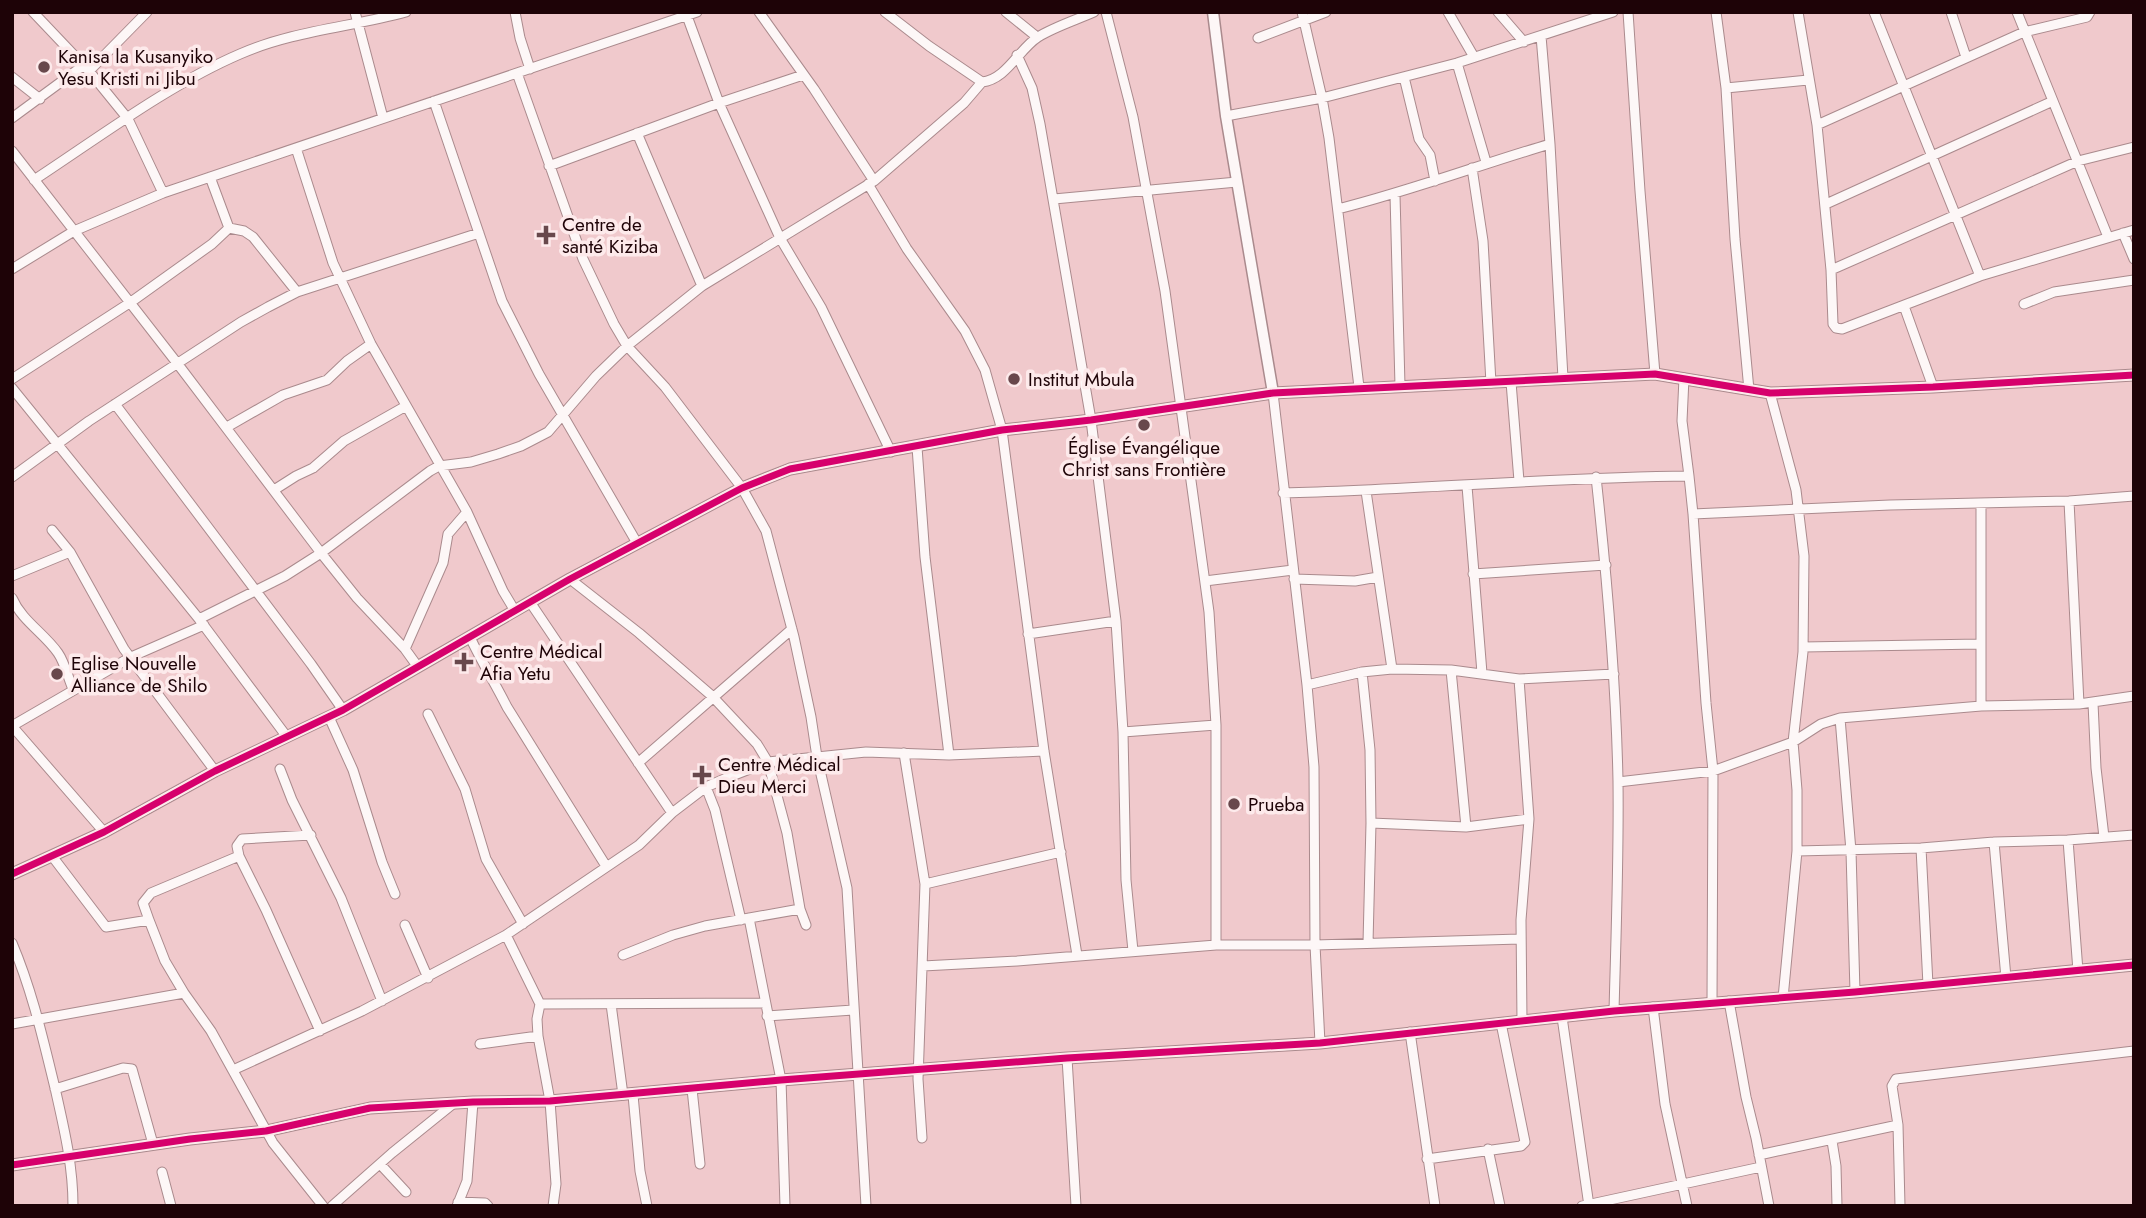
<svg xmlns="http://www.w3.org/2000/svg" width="2146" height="1218" font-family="Jost,sans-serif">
	<rect width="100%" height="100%" fill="#f0c9cc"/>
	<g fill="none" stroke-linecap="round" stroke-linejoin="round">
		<!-- minor casing -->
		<g stroke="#aa8a8d" stroke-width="11">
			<path id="minor" d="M33,12L89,71L128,119L163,193
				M355,12L383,118
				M515,12L520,38L530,69
				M759,12L814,89L874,181
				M885,12L929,46L982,82
				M1006,12L1037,37
				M1106,12L1133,117L1165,291L1209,612L1216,725V945
				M1302,12L1322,98L1329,138L1359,387
				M1448,12L1474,57
				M1498,12L1524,42
				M1628,12L1640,191L1655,374
				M1716,12L1726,88L1735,239L1749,390
				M1798,12L1817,125L1831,270L1833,324L1836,328L1842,329L1980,276L2134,230
				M1874,12L1980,276
				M1951,12L1966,57
				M2017,12L2108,237
				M687,16L719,103L780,238L821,307L891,452
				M1541,36L1550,144L1563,378
				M1258,38L1326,12
				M1017,55L1032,88L1040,124L1091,420L1116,621L1123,732L1126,880L1133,951
				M1457,63L1486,162
				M89,71L147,12
				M517,73L583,259L614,324L627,346L665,387L742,488L766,531L794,637L811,717L817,757L847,888L866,1206
				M12,77L40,99
				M1404,77L1419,139L1430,155L1435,181
				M1726,88L1808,80
				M434,101L502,301L539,374L637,543
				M1226,116L1322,98L1457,63L1613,12
				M12,118L84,65
				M1817,125L2024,32L2087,17L2090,12
				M637,133L702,286
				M296,148L333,263L371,344L467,512L503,591L515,611
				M12,151L177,363L321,553L357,598L405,649L418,667
				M549,166L719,103L803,75
				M1472,168L1483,241L1491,383
				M34,180C98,138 170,84 240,54C292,31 351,27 406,12
				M868,184L907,249L965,331L985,370L1002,430L1044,751L1077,955
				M1395,195L1400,386
				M1054,199L1237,182
				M1826,204L2053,101
				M1338,209C1410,191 1479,165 1550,144
				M229,228L244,231L253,237L297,292
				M2123,233L2134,259
				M12,269L74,231L163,193L697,12
				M1831,270L2078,161L2134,147
				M2024,304L2054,292L2134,280
				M1904,306L1933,387
				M1684,378L1682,421L1689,476
				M12,379L131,302L212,244L229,228L210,177
				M1511,382L1519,481
				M12,388L199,619L287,737
				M1273,393L1307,685L1314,767L1315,945L1320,1043
				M1770,393L1796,490L1804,556L1803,652L1793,742L1797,790V851L1783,998
				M115,404L311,664L343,710
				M227,427L283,395L327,380L347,361L371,344
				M917,447L925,557L949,755
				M12,477L89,421L241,322L268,307L297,292L479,233
				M1596,477C1607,578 1616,679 1618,781C1619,857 1616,934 1614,1011
				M1467,486L1482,673
				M274,490L296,476L313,468L344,441L406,406
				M1366,491L1392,669
				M1283,493C1418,490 1553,477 1689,476L1693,514L1890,505L2069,501L2134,496
				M2069,501L2079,704
				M1981,503V706
				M1693,514L1706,703L1713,771L1712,1002
				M52,530L70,552L124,649L215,771
				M1473,574L1606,565
				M12,576L70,552
				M570,579L639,633L712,696L757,744L768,762L787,833L800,909L806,925
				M1294,579L1355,581L1378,577
				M1205,581L1293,570
				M12,598C22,621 44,633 58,653C65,663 68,678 73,689
				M530,602L672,813
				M199,619L285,576L321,553L430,471L439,466L471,462L498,454L521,446L548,432L596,376L627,346L702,286L874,181L964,103L982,82C1006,80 1019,49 1038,37C1054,27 1076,20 1094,12
				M1028,634L1116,621
				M470,637C481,661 495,683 507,707L606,866
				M1803,647L1980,644
				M405,649L443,563L448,534L467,512
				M1451,670L1466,827
				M1362,672L1370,750L1371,823L1368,943
				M1519,679L1529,819L1521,920L1522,1020
				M1307,685L1362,672L1392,669L1451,670L1519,679L1614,674
				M2093,703L2096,768L2104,837
				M428,714L465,789L486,859L523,924
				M329,717L353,770L382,862L395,894
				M1840,718L1851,851L1855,992
				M12,726L131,657L204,625
				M12,726L104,832
				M1123,732L1216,725
				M904,753L925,884L918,1079L922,1138
				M638,763L792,629
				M280,769L292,800L341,898L382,1001
				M1618,782L1713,771L1793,742L1821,724L1840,718L1981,706L2079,704L2134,696
				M706,787L715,810L741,920
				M1371,823L1466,827L1529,819
				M2068,840L2078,971
				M1994,842L2006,978
				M1921,848L1928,985
				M1797,851L1921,848L1994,842L2068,840L2134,835
				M52,856L106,927L149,920L165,961L184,993
				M239,856L266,910L320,1031
				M925,884L1061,852
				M749,918L781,1080L785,1206
				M149,920L143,903L151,893L239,856L237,846L242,839L311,835
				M405,925L428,978
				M506,935L540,1004L537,1019L538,1036L550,1101L556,1184L553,1206
				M12,943C32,990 43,1039 55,1088C64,1128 73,1165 73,1206
				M623,955L673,935L705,926L800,909
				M923,966L1017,961L1216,945H1315L1520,939
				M1729,1001L1746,1097L1756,1138L1769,1206
				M540,1004L764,1003
				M611,1004L623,1095
				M1653,1007L1665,1104L1687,1206
				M767,1016L853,1010
				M1562,1017L1589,1206
				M12,1024L184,993L211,1031L273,1143L323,1206
				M1410,1032L1435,1206
				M480,1044L538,1036
				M1067,1058L1076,1206
				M233,1070L362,1011L506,935L639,845L672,813L706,787L729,777L768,762L866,752L949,755L1044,751
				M55,1089L123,1068L132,1069L153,1144
				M692,1089L700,1164
				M633,1095L640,1171L647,1206
				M1832,1141L1836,1166L1837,1206
				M1488,1149L1500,1206
				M1759,1155L1898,1125
				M1427,1159L1521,1146L1525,1142L1501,1023
				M380,1164L406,1192
				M162,1172L171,1206
				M458,1202L485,1203L488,1206
				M332,1206L392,1153L454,1103
				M457,1206L467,1181L473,1102
				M1582,1206L1761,1167
				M1900,1206L1898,1125L1892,1086L1896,1079L2134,1051"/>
		</g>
		<!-- tertiary casing -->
		<g stroke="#aa8a8d" stroke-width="13">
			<path id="tertiary" d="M1213,12L1226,116L1273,393
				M12,874L104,832L215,771L343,710L570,579L742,488L790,469L1002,430L1091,420L1273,393L1655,374L1770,393L1933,387L2134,375
				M12,1165L190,1139L266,1131L370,1108L473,1102L550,1101L781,1080L1067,1058L1320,1043L1614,1011L1855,992L2134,965"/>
		</g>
		<!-- minor -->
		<use href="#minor" stroke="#fdf7f7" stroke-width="9"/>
		<!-- tertiary -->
		<use href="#tertiary" stroke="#fdf7f7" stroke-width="10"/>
		<!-- cycleway casing -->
		<g stroke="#fdeaeb" stroke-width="11">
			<path id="cycleway" d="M12,874L104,832L215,771L343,710L570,579L742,488L790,469L1002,430L1091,420L1273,393L1655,374L1770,393L1933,387L2134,375
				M12,1165L190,1139L266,1131L370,1108L473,1102L550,1101L781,1080L1067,1058L1320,1043L1614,1011L1855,992L2134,965"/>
		</g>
		<!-- cycleway -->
		<use href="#cycleway" stroke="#d6006c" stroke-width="7"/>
	</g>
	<!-- markers -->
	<g fill="#68484c" stroke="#fdeaeb" stroke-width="2.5">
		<circle cx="44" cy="67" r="7"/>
		<path d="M542.5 224.5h7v7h7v7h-7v7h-7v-7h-7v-7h7z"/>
		<circle cx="1014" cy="379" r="7"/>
		<circle cx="1144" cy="425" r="7"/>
		<path d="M460.5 651.5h7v7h7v7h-7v7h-7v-7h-7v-7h7z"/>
		<circle cx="57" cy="674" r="7"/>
		<path d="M698.5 764.5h7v7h7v7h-7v7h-7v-7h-7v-7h7z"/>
		<circle cx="1234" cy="804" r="7"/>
	</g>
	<g text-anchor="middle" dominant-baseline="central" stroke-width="7" stroke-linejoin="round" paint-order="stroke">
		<!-- poi labels -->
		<g font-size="19" fill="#1e0307" stroke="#fdeaeb" text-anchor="start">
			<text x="58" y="56">Kanisa la Kusanyiko<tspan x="58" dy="22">Yesu Kristi ni Jibu</tspan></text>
			<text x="562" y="224">Centre de<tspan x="562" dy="22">santé Kiziba</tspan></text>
			<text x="1028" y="379">Institut Mbula</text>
			<text x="1144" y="447" text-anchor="middle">Église Évangélique<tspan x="1144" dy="22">Christ sans Frontière</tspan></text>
			<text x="480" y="651">Centre Médical<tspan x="480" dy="22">Afia Yetu</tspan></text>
			<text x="71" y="663">Eglise Nouvelle<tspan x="71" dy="22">Alliance de Shilo</tspan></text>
			<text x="718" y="764">Centre Médical<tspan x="718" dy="22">Dieu Merci</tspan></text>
			<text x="1248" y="804">Prueba</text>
		</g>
	</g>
	<!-- border -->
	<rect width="2146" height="1218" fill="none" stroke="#1e0307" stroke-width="28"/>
</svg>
